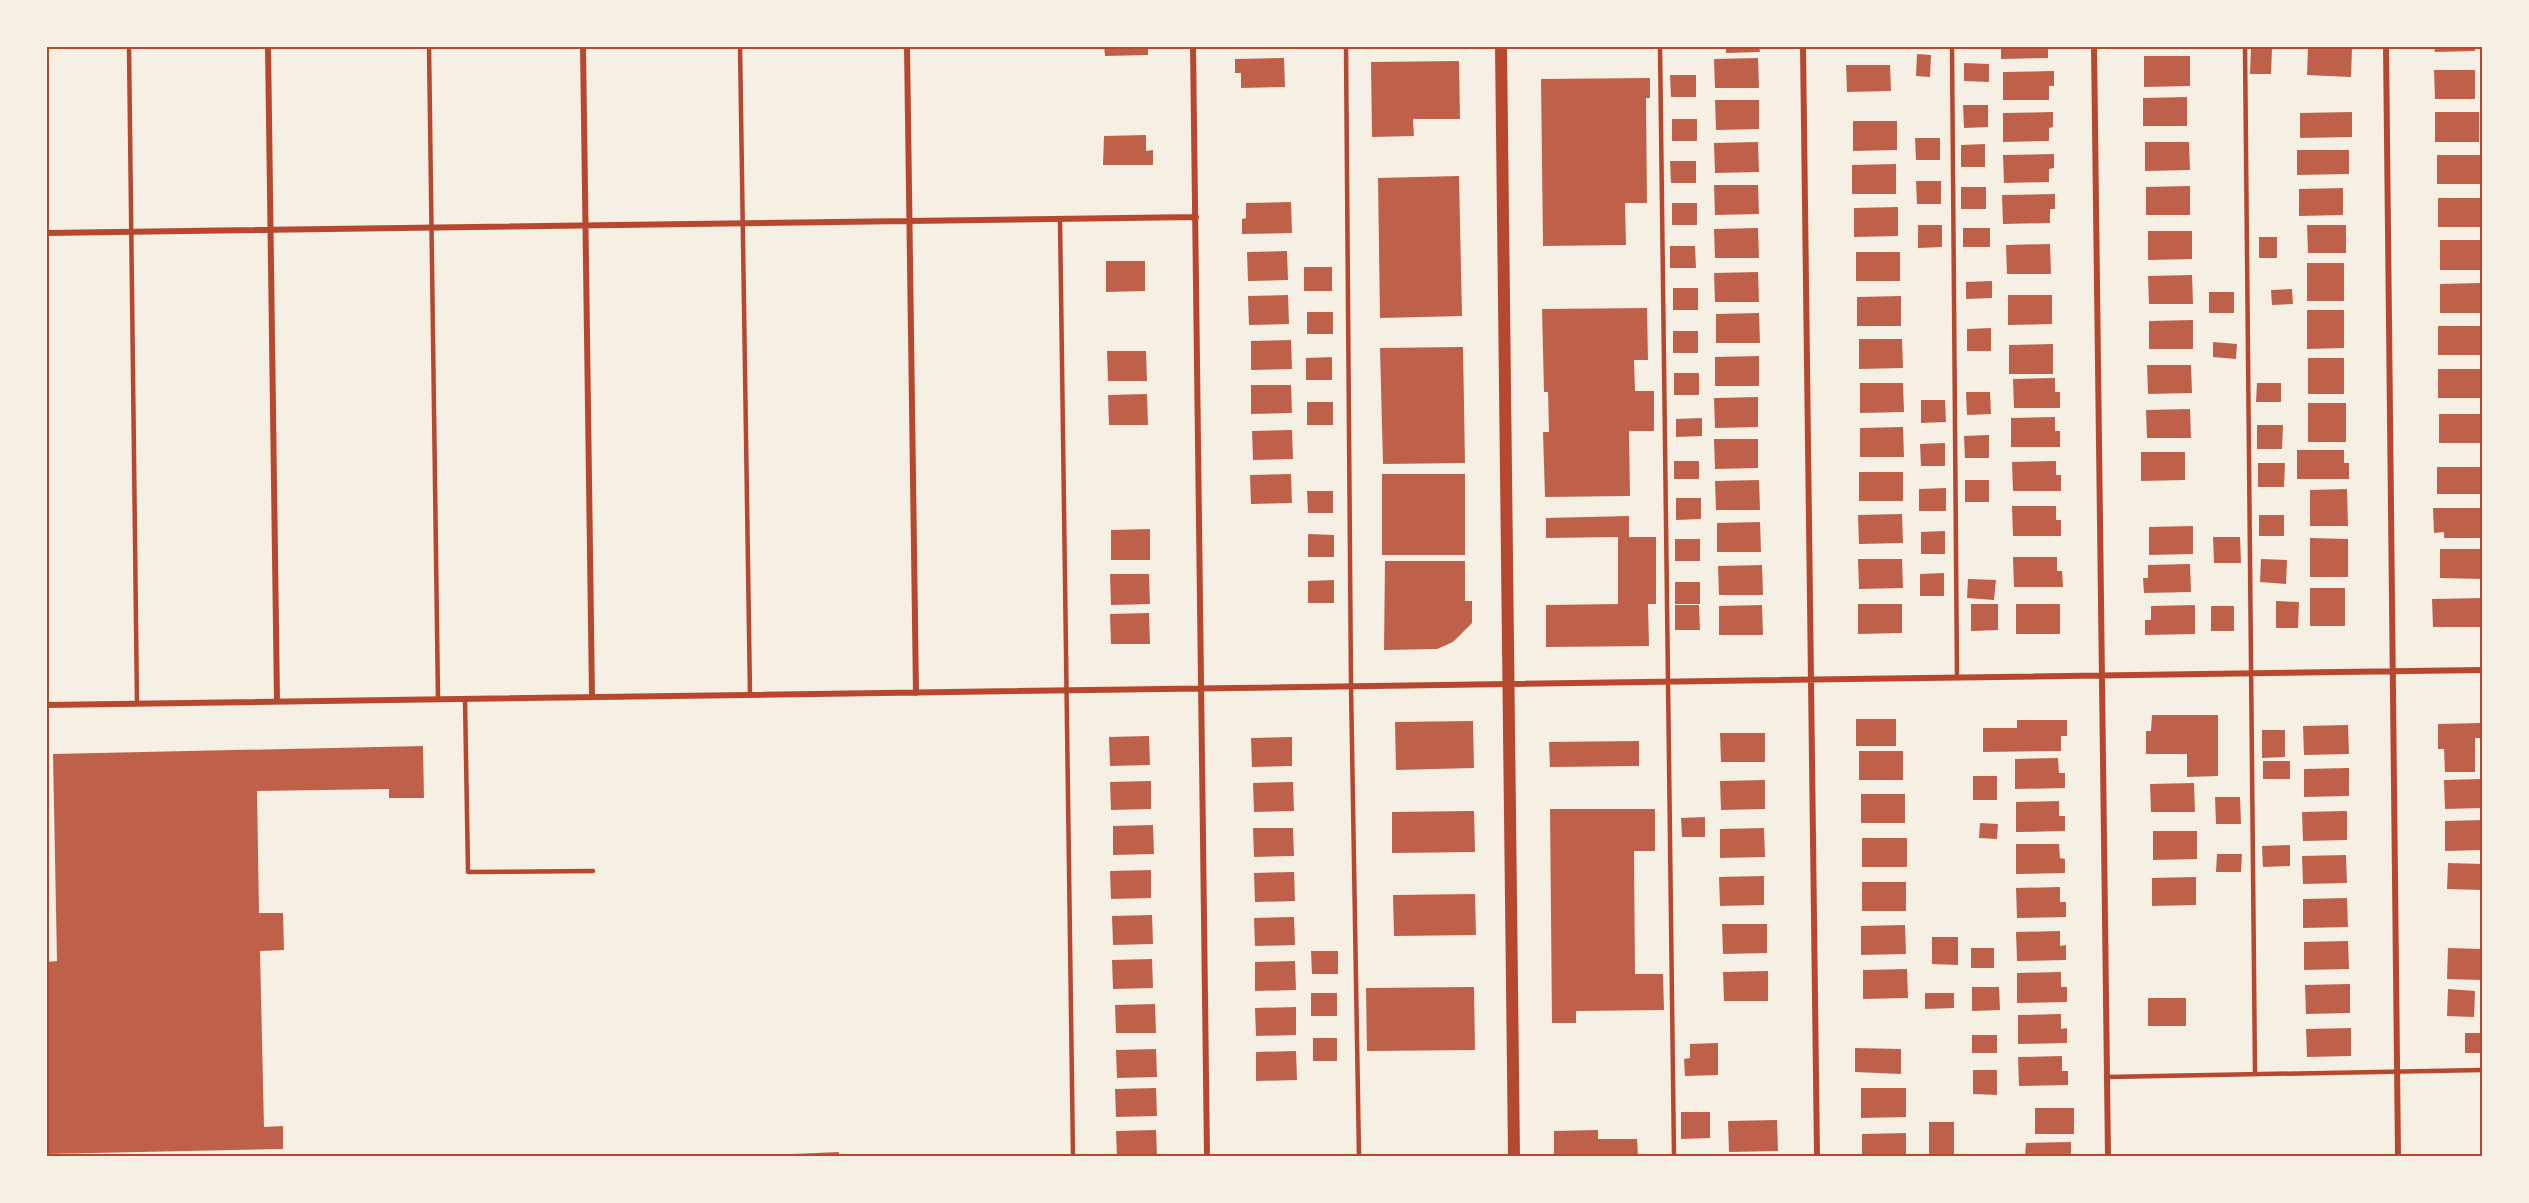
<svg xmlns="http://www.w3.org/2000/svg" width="2529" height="1203" font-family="'Space Grotesk',sans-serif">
	<rect width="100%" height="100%" fill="#f6efe4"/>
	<!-- building -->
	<path fill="#bf614a" d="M1104,46H1148V55L1105,56Z
		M1726,46H1759L1760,52L1726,53Z
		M2001,46H2048V58L2001,59Z
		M2434,46H2475V51L2435,52Z
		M2251,47L2272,48L2271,74H2250Z
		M2308,48L2352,49L2351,77L2307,75Z
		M1917,54L1931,55L1930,77L1916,76Z
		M2144,56H2190V86L2144,87Z
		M1284,58L1285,87L1241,88V73H1235V59Z
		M1758,58L1759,88H1715L1714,59Z
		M1459,61L1460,119H1413L1414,136L1372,137L1371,62Z
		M1964,63L1989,64V82L1964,81Z
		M1846,65H1890L1891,91L1847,92Z
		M2434,70H2475V99H2435Z
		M2054,71V86H2049V100H2003V72Z
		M1670,75H1696V97H1671Z
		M1650,78V98H1646L1647,203H1625L1626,245L1543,246L1541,79Z
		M2187,97V126H2143V98Z
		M1715,100H1759V129L1716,130Z
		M1963,105H1988V127L1964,128Z
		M2053,112V127L2049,128V141L2003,142V113Z
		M2352,112V137L2300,138V113Z
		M2435,112H2479V142H2435Z
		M1672,119H1697V141H1672Z
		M1853,121H1897V150L1853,151Z
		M1146,135V151L1153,150V165H1103L1104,136Z
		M1915,138H1940V160H1916Z
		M1758,142L1759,172L1715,173L1714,143Z
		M2145,142H2189L2190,170L2145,171Z
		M1985,144V167H1961V145Z
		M2297,150H2349V174L2297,175Z
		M2054,154V168L2049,169V182L2004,183L2003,155Z
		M2437,155H2481V184H2437Z
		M1670,161H1696V183H1671Z
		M1896,164V194H1852V165Z
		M1459,176L1462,316L1380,318L1378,178Z
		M1916,181H1941V204H1917Z
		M1714,185H1758L1759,214L1715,215Z
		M2190,186V215H2146V187Z
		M1961,187H1986V209H1961Z
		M2343,188V215L2299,216V189Z
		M2055,194V209H2050V223L2003,224L2002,195Z
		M2438,198H2482V227H2438Z
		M1291,202L1292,233L1242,234V219L1246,218V203Z
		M1672,203H1697V225H1672Z
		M1898,207V236L1854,237V208Z
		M1918,225H1942V247L1918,248Z
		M2307,225H2346V253H2308Z
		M1758,228L1759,258H1715L1714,229Z
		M1963,228H1990V247H1963Z
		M2148,231H2192V259L2148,260Z
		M2259,237H2277V258H2259Z
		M2440,240H2482V270H2440Z
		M2050,244L2051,274H2007L2006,245Z
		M1670,246H1695L1696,268H1670Z
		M1287,251L1288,280L1248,281L1247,252Z
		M1856,252H1900V281H1856Z
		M1106,261H1145V291L1106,292Z
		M2307,263H2344V301H2307Z
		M1304,267H1332V291H1304Z
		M1758,272L1759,302H1715L1714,273Z
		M2192,275L2193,304H2149L2148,276Z
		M1992,281V298L1966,299V282Z
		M2482,283V313H2440V284Z
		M1673,288H1698V310H1673Z
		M2292,289L2293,304L2272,305L2271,290Z
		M2209,292H2234V313H2209Z
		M1288,295L1289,324L1249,325L1248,296Z
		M2008,295H2052V324L2008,325Z
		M1901,296V326H1857V297Z
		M1647,308L1648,360H1634L1635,391H1654V431H1629L1630,496L1545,497L1543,432H1549L1548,392H1544L1542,309Z
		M2307,310H2344V348L2307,349Z
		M1307,312H1333V334H1307Z
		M1759,313L1760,343H1716V314Z
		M2193,320V349H2149V321Z
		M2438,326H2482V355H2438Z
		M1991,328V351H1967V329Z
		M1673,331H1698V353H1673Z
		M1859,339H1902L1903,368L1859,369Z
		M1291,340L1292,369L1251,370V341Z
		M2213,342L2237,344L2236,359L2213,357Z
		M2053,344V374H2009V345Z
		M1463,347L1465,463L1383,464L1380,348Z
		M1107,351H1146L1147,381H1108Z
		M1759,356V386H1715V357Z
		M1332,357V380H1306V358Z
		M2308,358H2344V394H2308Z
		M2147,365H2191L2192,393L2148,394Z
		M2438,369H2482V398H2438Z
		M1674,373H1699V395H1674Z
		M2055,378V392H2060V408H2014L2013,379Z
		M1860,383H1903L1904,412L1860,413Z
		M2257,383H2281V402H2256Z
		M1251,385H1291L1292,413L1251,414Z
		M1966,392H1990L1991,414L1967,415Z
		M1147,394L1148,425H1109L1108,395Z
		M1758,397V427L1715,428L1714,398Z
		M1921,400H1945L1946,422L1921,423Z
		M1307,402H1333V425H1307Z
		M2308,403H2346V442H2308Z
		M2190,409L2191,438H2147L2146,410Z
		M2439,414H2482V443H2439Z
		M2055,417V431H2060V447H2011V418Z
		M1702,418V436L1676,437V419Z
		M2257,425H2283L2282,449H2257Z
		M1903,427L1904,457H1860V428Z
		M1292,430L1293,459L1253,460L1252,431Z
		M1989,435V458H1965L1964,436Z
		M1714,439H1758V468L1715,469Z
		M1945,443V466H1921L1920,444Z
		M2297,450H2344V463H2349V479H2297Z
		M2141,452H2185V480L2141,481Z
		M1674,461H1699V479H1674Z
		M2056,461V475H2061V491H2013L2012,462Z
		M2258,463H2285L2284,487H2258Z
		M2437,467H2480V494H2437Z
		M1859,472H1903V501H1859Z
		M1291,474L1292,503L1251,504L1250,475Z
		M1382,474H1465V555H1382Z
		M1759,480L1760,510H1716L1715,481Z
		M1965,480H1989V502H1965Z
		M1946,488V511H1919V489Z
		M2347,489L2348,526H2310V490Z
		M1307,491H1333V513H1308Z
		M1676,498H1701V519L1676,520Z
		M2012,506H2056V520H2061V536H2013Z
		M2433,508H2482V538H2444V532L2434,533Z
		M1902,514L1903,543L1859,544L1858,515Z
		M2259,515H2284V536H2259Z
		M1629,516V537H1656V604H1648L1649,646L1546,647V605L1618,604V537L1546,538V518Z
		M1760,522L1761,552H1717V523Z
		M2193,526V554L2149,555V527Z
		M1150,529V560H1111V530Z
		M1945,531V554H1921V532Z
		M1308,534L1334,535V557H1308Z
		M2213,537H2240L2241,563H2214Z
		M2310,538L2348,539V577H2310Z
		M1675,539H1700V561H1675Z
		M2440,549H2482V579L2440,578Z
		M2013,557H2057V571H2062L2063,587H2014Z
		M1858,559H1902L1903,588L1859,589Z
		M2261,559L2287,560L2286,584L2260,582Z
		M1385,561H1465V601H1472V623L1453,642L1437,649L1384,650Z
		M2190,564L2191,592L2144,593L2143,578H2148V565Z
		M1762,565L1763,595H1719L1718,566Z
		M1944,573V596H1920V574Z
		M1110,574H1149L1150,604L1111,605Z
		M1968,579L1996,580L1994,600L1967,598Z
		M1334,580V603H1308V581Z
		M1675,582H1700V604H1675Z
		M2310,588H2345V626H2310Z
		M2482,598V627H2433L2432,599Z
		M2276,601L2299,602L2298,628H2276Z
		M1858,604H1902V633L1858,634Z
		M1971,604H1998V630L1971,631Z
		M2016,604H2060V634H2016Z
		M1675,605H1699L1700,630H1675Z
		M1762,605L1763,635H1719V606Z
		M2195,605V634L2145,635V620H2151V606Z
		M2211,606H2234V631H2211Z
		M1149,613L1150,644H1111L1110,614Z
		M2152,715H2218V776L2187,777V754H2146V731H2151Z
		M1856,719H1896V746H1856Z
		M2017,720H2067V736H2061V751L1983,752V728H2017Z
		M1473,721L1474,768L1396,770L1395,722Z
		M2482,723V738H2475V772H2445L2444,749H2438V724Z
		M2348,725L2349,754L2304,755L2303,726Z
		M2262,730H2285V757L2262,758Z
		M1720,733H1765V762H1721Z
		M1149,736L1150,765L1110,766L1109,737Z
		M1292,737V766L1252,767L1251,738Z
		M1639,741V766L1550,767L1549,742Z
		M423,746L424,798H389V789L257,791L259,913H283L284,950L260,951L264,1127L283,1126V1149L46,1154V962L57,961L53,754Z
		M1859,751H1903V780H1859Z
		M2058,758L2059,773H2065V788L2015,789V759Z
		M2263,761H2290V779H2263Z
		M2349,768V796L2304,797V769Z
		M1973,776H1997V800H1973Z
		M2482,779V808L2445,809L2444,780Z
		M1765,780V809L1721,810L1720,781Z
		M1151,781V809L1111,810L1110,782Z
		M1293,782L1294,811L1254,812L1253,783Z
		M2194,783L2195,812H2151L2150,784Z
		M1861,794H1905V823H1861Z
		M2215,797H2240L2241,824H2216Z
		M2059,801V816H2065V831L2016,832V802Z
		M1550,809H1655V851H1634L1635,974H1663L1664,1010L1576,1011V1023H1552Z
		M1474,811L1475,852L1392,853V812Z
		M2347,811V840L2303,841L2302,812Z
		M1705,817V837H1682L1681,818Z
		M2482,820V850L2445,851V821Z
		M1980,823L1998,824L1997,839L1979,838Z
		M1153,825L1154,854L1113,855V826Z
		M1253,828H1293L1294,856L1254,857Z
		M1764,828L1765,857L1720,858V829Z
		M2153,831H2197V859L2153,860Z
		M1862,838H1907V867H1862Z
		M2016,844H2059L2060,858L2065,859V873L2016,874Z
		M2290,845V866L2263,867L2262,846Z
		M2217,854H2242L2241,872H2216Z
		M2346,855L2347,883L2303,884L2302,856Z
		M2448,863L2482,864V890L2447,889Z
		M1151,870V898L1111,899L1110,871Z
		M1294,872L1295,901L1255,902L1254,873Z
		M1764,876V905L1720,906L1719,877Z
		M2196,877V905L2152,906V878Z
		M1862,882H1906V911H1862Z
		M2060,887V902H2066V917L2017,918L2016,888Z
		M1475,894L1476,935L1394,936L1393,895Z
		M2347,898L2348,927L2303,928V899Z
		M1152,915L1153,944L1113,945L1112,916Z
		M1294,917L1295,945L1255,946L1254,918Z
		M1722,924H1767V953L1723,954Z
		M1905,925L1906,954L1861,955V926Z
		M2060,931V946L2066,945V960L2017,961L2016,932Z
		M1932,937H1958V965L1932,964Z
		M2348,941L2349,969L2304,970V942Z
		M1971,948H1994V968H1971Z
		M2448,948L2482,949V980L2447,979Z
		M1311,951H1338V974H1312Z
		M1152,959L1153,988L1113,989L1112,960Z
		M1295,961L1296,990L1255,991V962Z
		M1907,969L1908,998L1863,999V970Z
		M1768,971V1001H1724L1723,972Z
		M2061,972V987H2067V1002L2017,1003V973Z
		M2350,984V1013L2306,1014L2305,985Z
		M1474,987L1475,1050L1367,1051L1366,988Z
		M1972,987H1999L2000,1010L1972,1011Z
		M2448,989L2475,991L2474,1017L2447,1016Z
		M1311,993H1337V1016H1311Z
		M1925,993H1954V1008L1925,1009Z
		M2148,998H2186V1026H2148Z
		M1155,1004L1156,1033H1116L1115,1005Z
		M1296,1007V1035L1256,1036L1255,1008Z
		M2061,1014V1029L2067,1028V1043L2018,1044V1015Z
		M2351,1028V1056L2307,1057L2306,1029Z
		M2465,1033H2482V1053H2465Z
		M1972,1035H1997V1053H1972Z
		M1313,1038H1337V1061H1313Z
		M1718,1043V1075L1685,1076L1684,1059L1690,1058V1044Z
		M1855,1048L1901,1049V1074L1855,1072Z
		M1156,1049L1157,1077L1117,1078L1116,1050Z
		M1296,1051L1297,1080L1256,1081V1052Z
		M2062,1056V1071H2068V1085L2019,1086L2018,1057Z
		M1973,1070H1997V1095L1973,1094Z
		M1156,1088L1157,1116L1116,1117L1115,1089Z
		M1861,1088H1906V1117L1861,1118Z
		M2035,1108H2074V1134H2035Z
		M1681,1112H1710V1138L1681,1139Z
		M1777,1120L1778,1151L1729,1152L1728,1121Z
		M1929,1122H1954V1154H1929Z
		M1156,1130L1157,1156H1117L1116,1131Z
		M1598,1130V1139H1637L1638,1156H1554V1131Z
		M1906,1133V1156H1862V1134Z
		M2071,1142V1156H2025L2026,1143Z
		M839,1152V1156H768V1155Z"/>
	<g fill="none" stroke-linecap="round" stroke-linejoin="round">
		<!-- service -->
		<path stroke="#b5482f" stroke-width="4.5" d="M129,46L137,703
			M429,46L438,699
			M740,46L750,695
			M1346,46L1351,686L1359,1156
			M1660,46L1674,1156
			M1952,46L1957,677
			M2245,46L2255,1074
			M1060,219L1073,1156
			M465,699L468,872L593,871
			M2107,1077L2482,1070"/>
		<!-- minor -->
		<path stroke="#b5482f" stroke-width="6" d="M268,46L277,701
			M583,46L592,697
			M907,46L916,693
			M1193,46L1207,1156
			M1803,46L1817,1156
			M2094,46L2108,1156
			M2386,46L2398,1156
			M46,233L1196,217
			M46,705L2482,670"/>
		<!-- secondary -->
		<path stroke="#b5482f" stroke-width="12" d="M1501,46L1514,1156"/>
	</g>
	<!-- border -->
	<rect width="2529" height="1203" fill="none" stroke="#f6efe4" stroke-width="96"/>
	<rect x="48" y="48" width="2433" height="1107" fill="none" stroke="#b5482f" stroke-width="2"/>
</svg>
